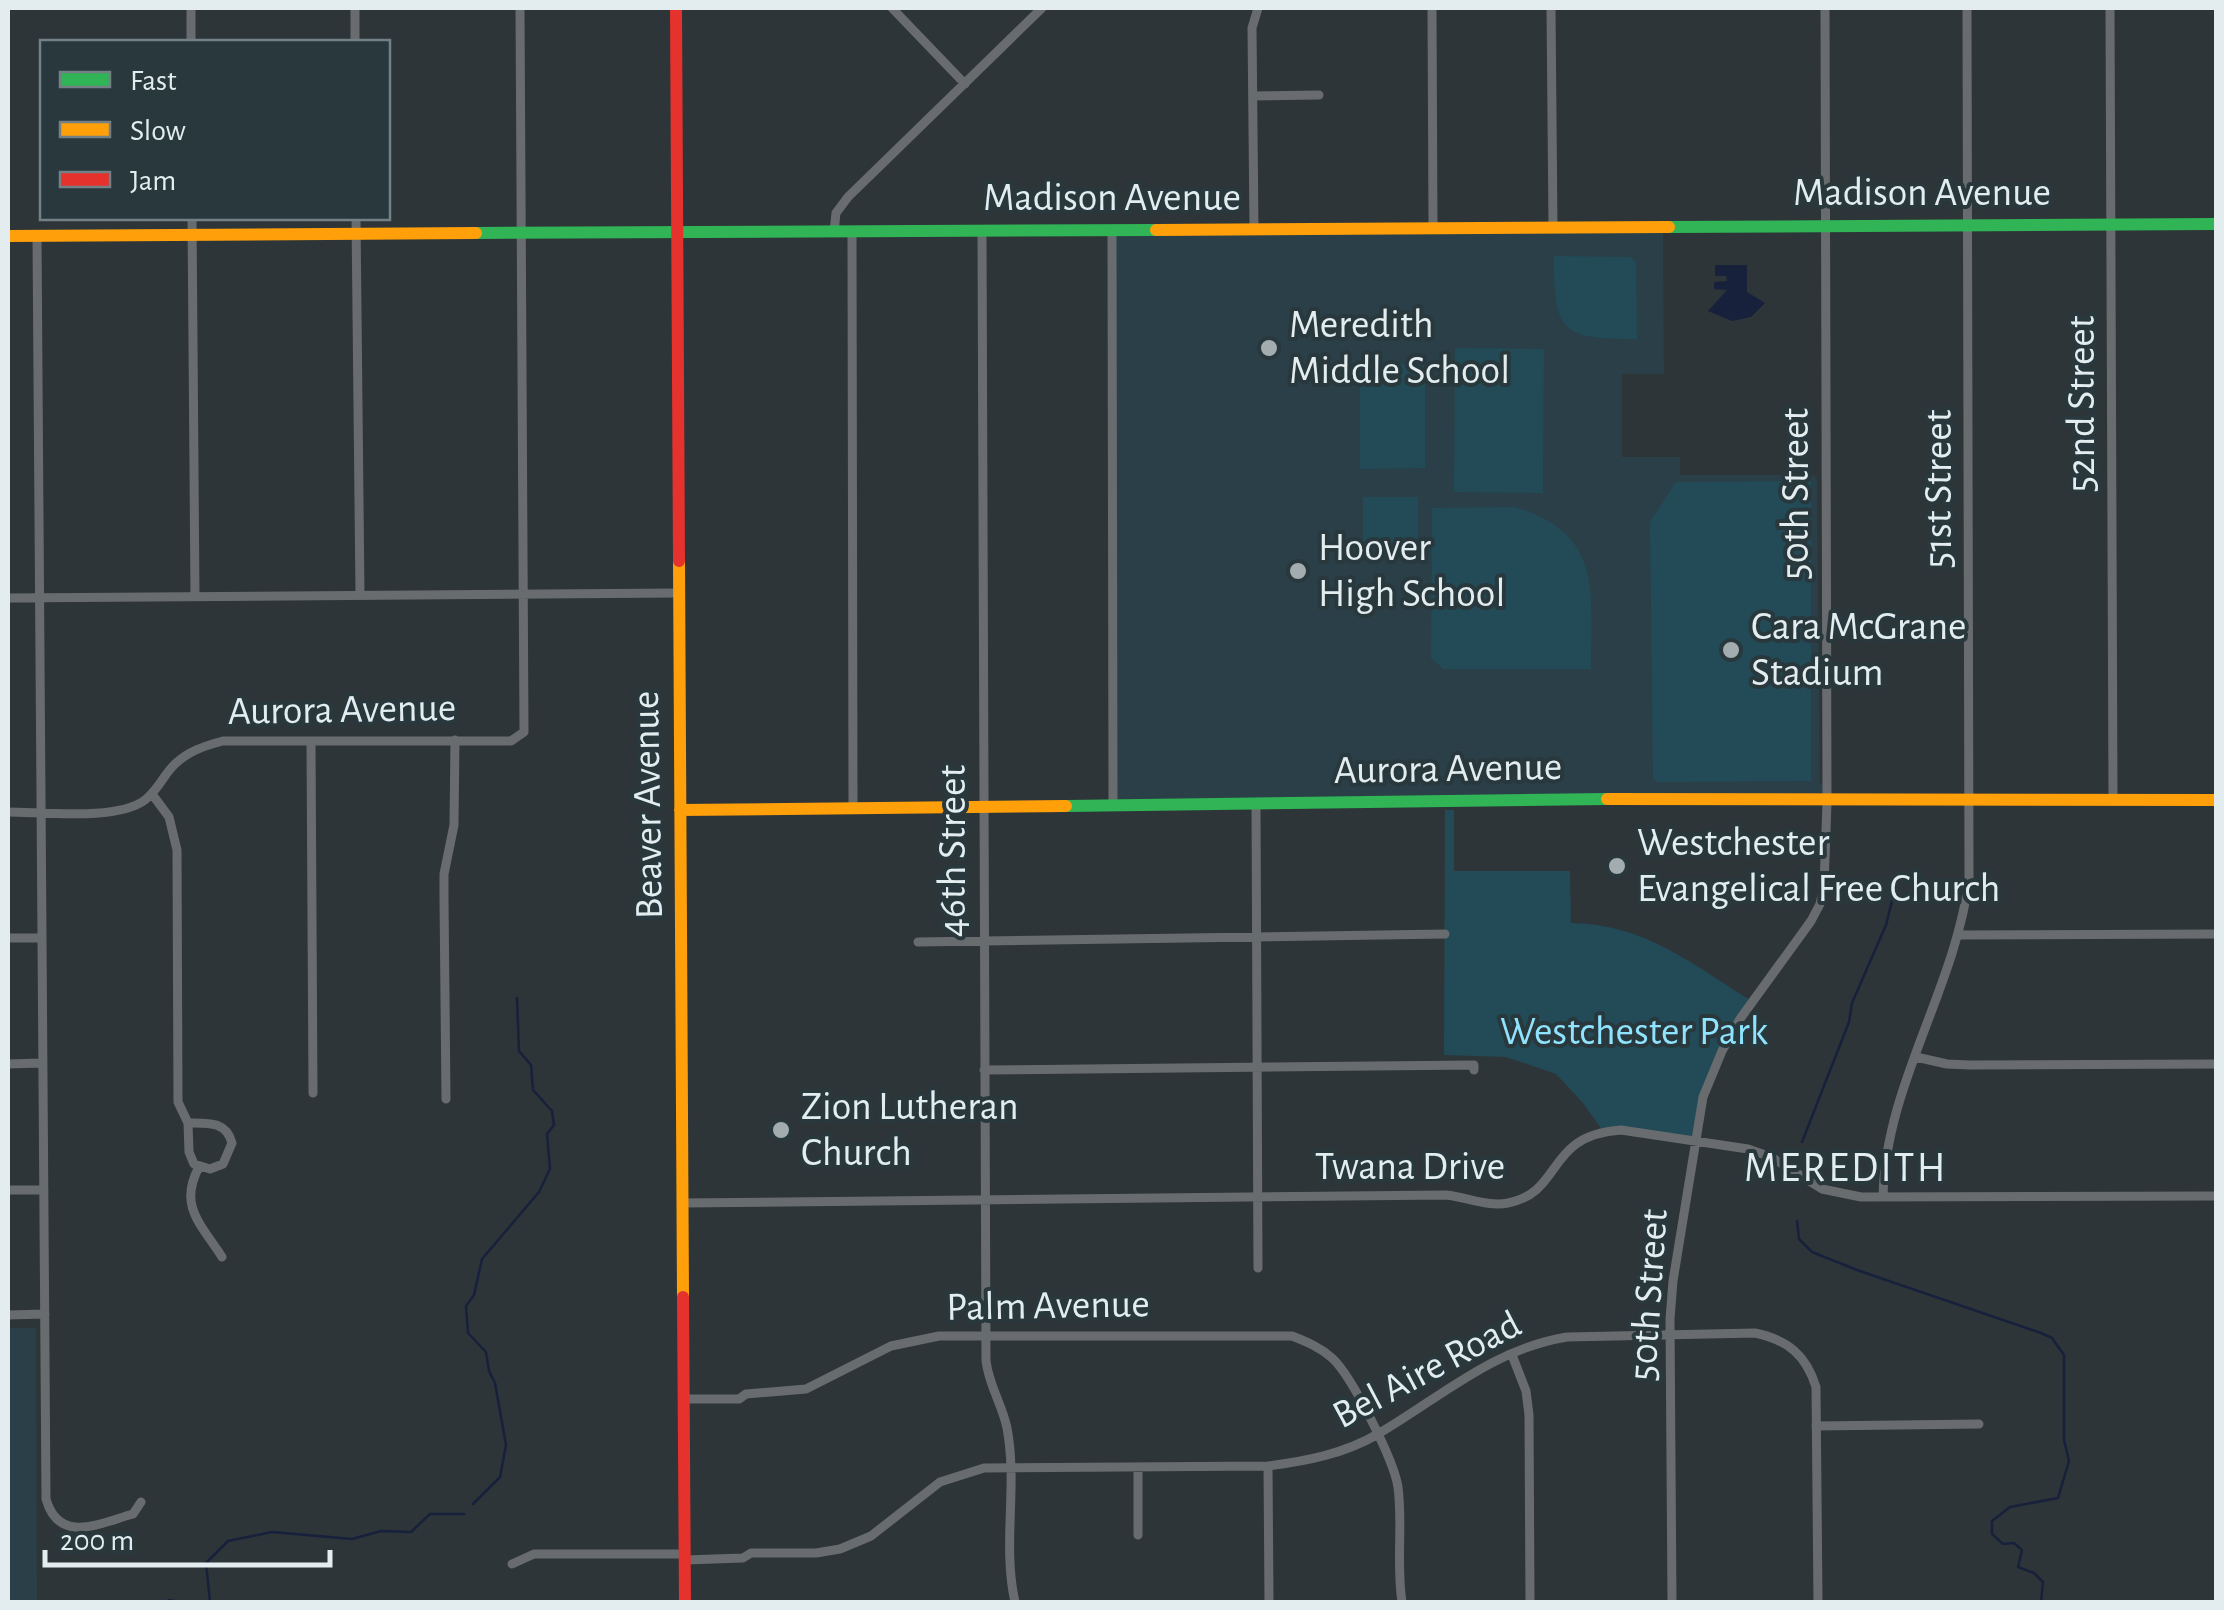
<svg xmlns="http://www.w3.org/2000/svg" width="2224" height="1610" font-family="'Alegreya Sans',sans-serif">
	<rect width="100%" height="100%" fill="#2d3538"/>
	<!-- built -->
	<path fill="#2a3f47" d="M1663,227L1664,374H1622V457H1680V475H1813L1817,479L1820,783L1827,787V802L1113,805L1112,231Z
		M8,1328H36L37,1602H8Z"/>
	<!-- green -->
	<path fill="#224b57" d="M1554,256L1630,257L1636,262L1637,339C1561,339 1554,333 1554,256Z
		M1455,348L1544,349L1543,493L1454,492Z
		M1360,364H1425V468L1360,469Z
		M1811,481V781L1657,782L1653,778L1650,522L1676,482Z
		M1363,497H1418V547H1363Z
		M1515,507C1604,534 1591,591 1591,669H1443L1431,658L1432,508Z
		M1445,810H1454V871H1570L1571,923C1645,924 1692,964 1753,1002L1709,1078L1695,1140L1603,1131L1583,1103L1556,1074L1506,1057L1444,1055Z"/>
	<!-- water -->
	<path fill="#17213c" d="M1715,265H1747V292L1765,303L1751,317L1732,321L1708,311L1727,290L1714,289V282L1727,281L1726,276H1715Z"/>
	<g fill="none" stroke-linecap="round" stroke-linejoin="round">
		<!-- stream -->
		<path stroke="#17213c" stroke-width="2.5" d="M1802,1142L1849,1022L1852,1003L1886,925L1896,885
			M1797,1221L1799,1239L1812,1252L1857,1270L2041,1333L2052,1338L2064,1355V1440L2069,1461L2058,1498L2010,1507L1992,1521V1534L2003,1544L2014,1543L2022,1550L2018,1567L2034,1573L2043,1582L2041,1602
			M473,1504L500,1477L506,1445L495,1383L489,1371L486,1352L468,1333L466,1306L474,1295L482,1259L539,1192L550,1169L547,1134L554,1125L552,1111L533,1090L531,1065L519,1051L517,998
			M166,1602L169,1600L179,1602
			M210,1602L206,1563L228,1541L272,1532L352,1539L381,1531L411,1532L430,1514H464"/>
		<!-- street -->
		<path stroke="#696c6e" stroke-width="9" d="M191,8V42
			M355,8V42
			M892,8L965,84
			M1432,8L1433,229
			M1551,8L1553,228
			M2110,8L2113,801
			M1253,96L1319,95
			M192,218L195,596
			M356,218L360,595
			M1254,230L1252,28L1258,8
			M982,231L986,1361C989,1386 1002,1404 1007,1428C1018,1486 1002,1545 1015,1602
			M1112,231L1113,805
			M834,232L836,213L848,197L1042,8
			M852,232L853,808
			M37,236L46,1499C59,1545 100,1523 133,1514L141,1502
			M8,598L678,593
			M311,741L313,1093
			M152,794L169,817L177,850L178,1102L188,1123L189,1152L194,1164L210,1169L223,1164L232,1143C226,1121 208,1123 188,1123
			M1256,803L1258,1268
			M8,812C43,812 117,821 145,800C154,793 159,785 165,776C179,755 199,747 223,741H511L524,732L520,8
			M1959,935L2216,934
			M8,938H41
			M918,942L1445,934
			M1916,1057L1947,1064L1970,1065L2216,1064
			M8,1064L42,1063
			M984,1070L1474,1065V1070
			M446,1099L444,898V874L454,825L455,740
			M199,1167C178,1206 201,1224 222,1257
			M8,1190H44
			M1883,1197C1885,1085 1955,990 1969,879L1967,8
			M683,1203L1446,1195C1467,1197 1487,1207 1508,1203C1564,1192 1545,1135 1621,1130L1748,1149L1771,1157L1822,1189L1861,1197L2216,1196
			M8,1315L45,1314
			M1512,1355L1526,1391L1529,1415L1530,1602
			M684,1399H739L746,1394L806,1389L891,1346L939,1336H1292C1307,1342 1320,1347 1332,1358C1352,1376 1394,1461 1398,1487C1403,1525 1396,1564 1402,1602
			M1816,1426L1979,1424
			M1268,1466L1269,1602
			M1138,1467V1535
			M685,1560L743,1558L751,1553H816L840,1549L871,1536L940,1482L984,1468L1268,1466C1306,1461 1344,1454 1378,1434C1441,1397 1493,1349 1567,1337L1755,1333C1788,1340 1806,1355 1816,1387L1818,1602
			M512,1564L534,1554H685
			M1672,1602L1670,1319L1673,1281L1703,1097L1722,1051L1740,1019L1811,921L1820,904L1824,886L1827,802L1825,8"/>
		<!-- fast -->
		<path stroke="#30b455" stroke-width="12" d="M1669,227L2216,224
			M476,233L1156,230
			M1066,806L1607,799"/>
		<!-- slow -->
		<path stroke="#ff9f0a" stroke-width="12" d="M1156,230L1669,227
			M8,236L476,233
			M679,561L683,1297
			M1607,799L2216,800
			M680,810L1066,806"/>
		<!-- jam -->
		<path stroke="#e5322d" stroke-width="12" d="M676,8L679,561
			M683,1297L685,1602"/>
	</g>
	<!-- markers -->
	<g fill="#a3adb0" stroke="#28383d" stroke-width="4">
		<circle cx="1269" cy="348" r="10"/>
		<circle cx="1298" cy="571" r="10"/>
		<circle cx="1731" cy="650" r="10"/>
		<circle cx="1617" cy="866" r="10"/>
		<circle cx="781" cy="1130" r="10"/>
	</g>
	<g text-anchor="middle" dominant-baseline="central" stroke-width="8" stroke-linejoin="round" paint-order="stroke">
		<!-- street labels -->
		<g font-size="40" fill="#e3edf0" stroke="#28383d">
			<text x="1922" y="193">Madison Avenue</text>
			<text x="1112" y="198">Madison Avenue</text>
			<text transform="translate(2082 404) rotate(-90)">52nd Street</text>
			<text transform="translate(1939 489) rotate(-90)">51st Street</text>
			<text transform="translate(1796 494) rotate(-90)">50th Street</text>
			<text transform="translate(342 710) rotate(-1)">Aurora Avenue</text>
			<text transform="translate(1448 769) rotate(-1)">Aurora Avenue</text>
			<text transform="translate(648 805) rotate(-91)">Beaver Avenue</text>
			<text transform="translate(953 851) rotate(-90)">46th Street</text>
			<text x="1410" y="1167">Twana Drive</text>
			<text transform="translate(1649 1295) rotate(-86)">50th Street</text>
			<text transform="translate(1048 1306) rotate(-1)">Palm Avenue</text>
			<text transform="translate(1427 1370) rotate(-28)">Bel Aire Road</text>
		</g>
		<!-- poi labels -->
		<g font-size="40" fill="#e3edf0" stroke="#28383d" text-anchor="start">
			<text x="1289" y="325">Meredith<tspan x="1289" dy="46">Middle School</tspan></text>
			<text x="1318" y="548">Hoover<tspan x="1318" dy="46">High School</tspan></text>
			<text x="1751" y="627">Cara McGrane<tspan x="1751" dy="46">Stadium</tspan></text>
			<text x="1637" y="843">Westchester<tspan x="1637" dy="46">Evangelical Free Church</tspan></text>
			<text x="801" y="1107">Zion Lutheran<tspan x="801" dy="46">Church</tspan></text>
		</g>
		<!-- park labels -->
		<g font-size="40" fill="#90e3fd" stroke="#28383d">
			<text x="1634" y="1032">Westchester Park</text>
		</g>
		<!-- neighbourhood labels -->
		<g font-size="42" letter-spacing="2.5" fill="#e3edf0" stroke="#28383d">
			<text x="1846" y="1168">MEREDITH</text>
		</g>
	</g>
	<!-- border -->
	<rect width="2224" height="1610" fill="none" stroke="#e3edf0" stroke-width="20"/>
	<!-- legend -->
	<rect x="40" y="40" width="350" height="180" fill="#28383d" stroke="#738085" stroke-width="2.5"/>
	<rect x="60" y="72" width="50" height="15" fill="#30b455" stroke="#738085" stroke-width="2.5"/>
	<text x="130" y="90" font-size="30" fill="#e3edf0">Fast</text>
	<rect x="60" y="122" width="50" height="15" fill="#ff9f0a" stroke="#738085" stroke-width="2.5"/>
	<text x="130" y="140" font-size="30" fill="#e3edf0">Slow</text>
	<rect x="60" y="172" width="50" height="15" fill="#e5322d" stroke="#738085" stroke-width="2.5"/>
	<text x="130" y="190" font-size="30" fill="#e3edf0">Jam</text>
	<!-- scale -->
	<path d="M45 1550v15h285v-15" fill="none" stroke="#e3edf0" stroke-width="5"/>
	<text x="60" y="1550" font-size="30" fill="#e3edf0" stroke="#28383d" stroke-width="8" paint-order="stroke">200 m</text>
</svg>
